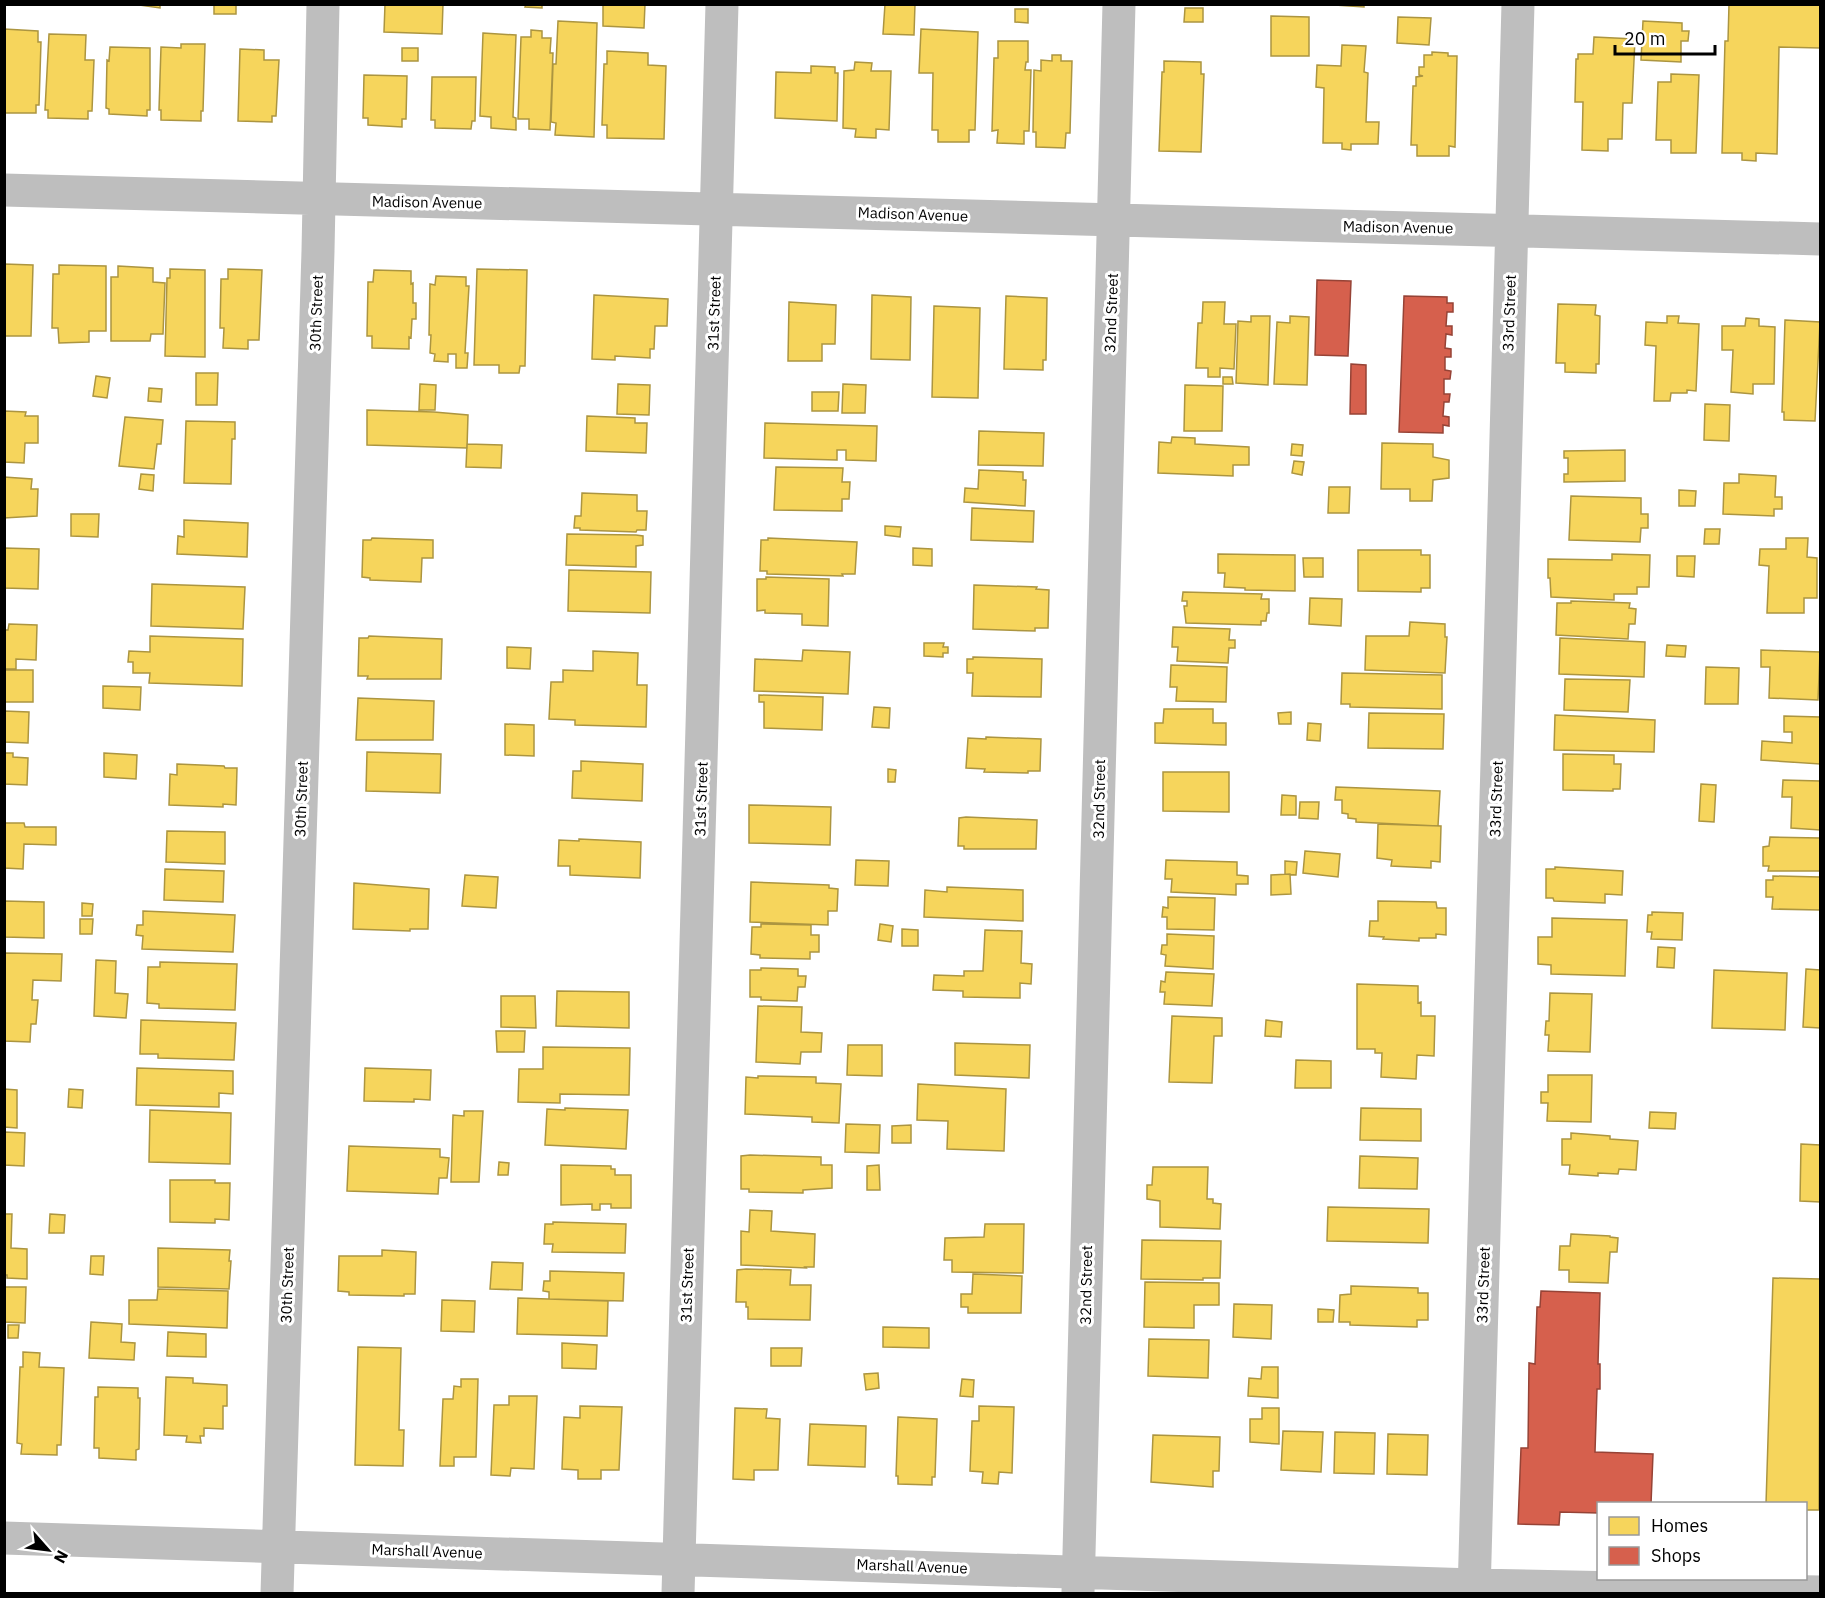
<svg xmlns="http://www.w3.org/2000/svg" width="1825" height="1598" font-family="'IBM Plex Sans',sans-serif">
	<rect width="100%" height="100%" fill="#fff"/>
	<!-- homes -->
	<path fill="#f6d55c" stroke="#ac9540" stroke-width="1.5" d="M132,4H160V8Z
		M214,4H236V14H214Z
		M385,4H443L442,34L384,32Z
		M526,4H542V8L525,7Z
		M603,4H645L644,28L603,26Z
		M885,4H915L914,35L883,34Z
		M1319,4H1364V7Z
		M1729,4H1820V48L1779,47L1777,154L1756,153V161L1742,160V153H1722L1725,41H1728Z
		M1185,8H1203V22H1184Z
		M1015,9H1028V23L1015,22Z
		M1271,16L1309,17V56H1271Z
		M1398,17L1431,18L1429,45L1397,43Z
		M558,21L597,23L594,137L555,135L556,123L551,122L553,64H556Z
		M1643,21L1682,23V31H1689L1688,41H1681V62L1641,60Z
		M4,29L38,31V42H41L39,105H36V113H4Z
		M921,29L978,32L975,130H969V142H938V130H932L933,73H919Z
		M531,30L542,31V38H551L550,53H553L550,130L529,129V119H518L521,37H531Z
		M483,33L516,35L513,117L516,118V130L491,128V117L480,116Z
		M49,34L86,35L85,60H94L92,111H88V119L48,118V110H45Z
		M1594,37L1635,39L1632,103H1623L1622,139H1608V151L1582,150L1583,102H1575L1576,59H1578V54H1593Z
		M998,41H1028V62H1026L1025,70H1031L1029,131H1024V144L997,143L998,130L992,131L994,58H998Z
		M181,44H205L203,111H201V121L161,120V110H159L161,47L181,48Z
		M1342,45L1366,46L1364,72L1368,73L1366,122H1379L1378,144H1351V150L1342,149V143H1323L1324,88L1316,87L1317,65L1341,66Z
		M110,47L150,48V110H147V116L109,114V109L106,108L107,60L109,61Z
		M402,48H418V61H402Z
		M240,49L264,50V60H279L276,116H272V122L238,121Z
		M607,51L648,53V65L666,66L664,139L607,138V125H602L604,64H607Z
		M1432,52L1448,53V56H1457L1455,147L1449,146V156H1417V145H1411L1413,86H1416V77L1423,76L1419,75V67H1424V55H1432Z
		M1052,55H1061V61H1072L1070,133H1066L1065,148L1036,147V132H1033L1034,70L1041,71V60L1052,61Z
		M1164,61L1201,62V74H1204L1201,152L1159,151L1162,72H1164Z
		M855,62L872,63L871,71H891L889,130L876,129V138L855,137L856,129L843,128L844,71L854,70Z
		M811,66L835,67V73H838L837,121L775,118L776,72L811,73Z
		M1671,74L1699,75L1696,153H1671V140H1656L1658,82H1671Z
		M364,75L407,76L406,119H402V127L368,125V118H363Z
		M432,77H476L475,121H472L471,129L435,128V120H431Z
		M4,264L33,265L31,336H4Z
		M59,265L106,266V331H89V342L59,343L58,328H52L53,274H59Z
		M118,266L153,268V282L165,283L163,334H151L150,341H111V277H118Z
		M170,269L205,270V357L165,356L167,278H170Z
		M228,269L262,270L259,340H248V349L223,348L224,328H220L221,279H228Z
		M477,269L527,270L525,366H520L519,373H499V365H474Z
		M374,270L411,271V284L413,283V303H416V319H412L411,338L409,337V349L372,348V336H367L368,282H373Z
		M436,276L466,277V286H469L465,353H468L467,368H456V354H448V362L434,361L435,354L430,353L431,335H429L430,284L435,285Z
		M594,295L668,299L667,326H655L654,349H650V358L615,356V360L592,359Z
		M872,295L911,297L910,360L871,359Z
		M1006,296L1047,298L1046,360H1043V370L1004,369Z
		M789,302L836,305L835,344H822V361H788Z
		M1203,302H1225L1224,324H1236L1234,369L1220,368V377H1208V368H1196L1198,323H1202Z
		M1558,304L1596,305L1595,315L1600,316L1599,364H1596V373L1565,372V363H1556Z
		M934,306L980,308L978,398L932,397Z
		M1251,316H1270L1268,385L1236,383L1238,321L1251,322Z
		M1290,316L1309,317L1307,385L1274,384L1277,322L1290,323Z
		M1667,316H1679L1678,323L1699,324L1696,391L1687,390V393H1671L1670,401H1654L1656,346L1645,345L1646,322L1667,323Z
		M1746,318L1759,319V326L1775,327L1774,384H1753V394L1731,392L1733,350H1722V326H1745Z
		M1785,320L1820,322L1815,421L1784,420V412H1782Z
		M196,373H218L217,405H196Z
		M96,376L110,378L107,398L93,396Z
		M1223,377H1232L1233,384H1223Z
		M420,384L436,385L435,410H419Z
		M618,384L650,385L649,415L617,414Z
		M843,384L866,385L865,413H842Z
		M1185,385L1223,386L1222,431H1184Z
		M149,388L162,389L161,402L148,401Z
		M812,392H839L838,411H812Z
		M1705,404L1730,405L1729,441L1704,440Z
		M367,410L434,412L468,415L467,448L367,445Z
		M4,411L26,412L25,416H38V443H25L24,463L4,462Z
		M587,416L635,418V423H647L646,453L586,451Z
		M125,417L163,420L161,444H157L154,469L119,466Z
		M186,421L235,422V439H232L231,484L184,483Z
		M765,423L877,426L876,461L846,460V450H837V460L764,458Z
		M979,431L1044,433L1043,466L978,465Z
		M1172,437L1195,438V444L1249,447V465H1233V476L1158,473L1159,442L1171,443Z
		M1382,443L1433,444V457L1449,460V478L1433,480L1432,501H1410V489H1381Z
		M467,444L502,445L501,468L466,467Z
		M1292,444L1303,445L1302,456L1291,455Z
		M1625,450V481L1564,482V474H1568V458H1564V451Z
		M1294,461L1304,462L1302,475L1292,473Z
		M776,467L843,468L842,482H850L849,499H842V511L774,510Z
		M979,470L1023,472V480H1026L1025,506L964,502L965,488L978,489Z
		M141,474L154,475L153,491L139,489Z
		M1739,474L1776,476L1775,497H1782V509H1774V516L1723,514L1724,483H1739Z
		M4,477L32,479L31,489H38L37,516L4,518Z
		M1329,487H1350L1349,513H1328Z
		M1679,490L1696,491L1695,506H1679Z
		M582,493L637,495V511H647L646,530H637L636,532L580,530V528H574L575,516H581Z
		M1571,496L1641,498V514H1648V528H1641L1640,542L1569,540Z
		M972,508L1034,511L1033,542L971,540Z
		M71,514H99L98,537L71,536Z
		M184,520L248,523L247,557L177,554L178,536L184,537Z
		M885,526L901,527L900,537L885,535Z
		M1705,529H1720L1719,544H1704Z
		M567,534L636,535L643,536V545L636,546V567L566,565Z
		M372,538L433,540V558H422L421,582L370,580V578L362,577L363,540H371Z
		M768,538L857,542L855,574H842L843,576L767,574V571H760L761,540H768Z
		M1786,538H1808L1807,557L1817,558V598H1804V613H1767L1769,566L1759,565L1760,549H1786Z
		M4,548L39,549L38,589L4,588Z
		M913,548L932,549V566L913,565Z
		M1358,550H1421V555H1430V588H1421V592L1358,591Z
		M1218,554L1295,555V591L1245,590V588L1224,587L1225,573H1218Z
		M1612,554L1650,555L1649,587H1637V594H1614V600L1551,597L1550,578H1548V559L1612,560Z
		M1677,556H1695L1694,577L1677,576Z
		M1303,558H1323V577H1304Z
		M569,570L651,572L650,613L568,611Z
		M766,577L829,579L828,626L802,625V614L765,613V610L757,611V579H766Z
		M152,584L245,587L243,629L151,626Z
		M974,585L1037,587L1036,589L1049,590L1048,628H1035V631L973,629Z
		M1183,592L1262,594L1261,599H1269V613H1267L1266,621H1261V625L1186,623L1184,606H1187V601H1182Z
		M1310,598L1342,599L1341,626L1309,624Z
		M1571,601L1630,603L1629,608L1636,609L1635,624H1629L1628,639L1556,635L1557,603H1571Z
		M1410,622L1445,624V637H1447L1445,673L1365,670L1366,636H1409Z
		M9,624L37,625L36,660L16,659V669H4V630H8Z
		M1173,627L1230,629L1229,640H1235V648H1229L1228,663L1177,661L1178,647H1172Z
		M150,636L243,639L242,686L149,683L150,673H133V662H128L129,651L150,652Z
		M369,636L442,639L441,679H367L368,676H358L359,638H368Z
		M1560,638L1645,642L1644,677L1559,674Z
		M924,643H944L943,647H948V653H943V657L924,656Z
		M1667,645L1686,646L1685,657L1666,656Z
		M507,647L531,648L530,669L507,668Z
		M803,650L850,652L848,694L754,691L755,659L802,661Z
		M1761,650L1820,652L1818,700L1769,698L1770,667H1761Z
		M593,651L638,653L637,685H647L646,727L575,725V720L549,719L551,682H563V670L593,671Z
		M973,657L1042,659L1041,697L972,696L973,673H967V659H973Z
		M1171,665L1227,667L1226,702L1176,701L1177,687H1170Z
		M1706,667L1739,668L1738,704H1705Z
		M4,670H33V702H4Z
		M1342,673L1442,675V709L1350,707V704H1341Z
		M1565,679L1630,680L1628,712L1564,710Z
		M103,686L141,687L140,710L103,708Z
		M759,695L823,697L822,730L764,728V702H759Z
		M358,698L434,701L433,740H356Z
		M874,707L890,708L889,728L872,727Z
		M1164,709H1213V723H1226V745L1155,743V723H1163Z
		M4,711L29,712L28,743L4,742Z
		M1291,712V724H1279L1278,713Z
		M1369,713L1444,714L1443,749L1368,748Z
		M1555,715L1655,720L1654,752L1554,750Z
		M1784,716L1820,717V764L1761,760L1762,741L1792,743V732H1784Z
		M1308,723L1321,724L1320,741L1307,740Z
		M505,724L534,725V756L505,755Z
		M986,737L1041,739L1040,771H1028V773L984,772L985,769L966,768L968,738L986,739Z
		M367,752L441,754L440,793L366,791Z
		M4,753H13V757L28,758L27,785L4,784Z
		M104,753L137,755L136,779L104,777Z
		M1563,754L1614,755V764H1621L1620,789H1613V791L1563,790Z
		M581,761L643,764L642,801L572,798L573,771H581Z
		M177,764L224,766L225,768H237L236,805L223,804V807L169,805L170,774L177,775Z
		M888,769L896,770L895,782H888Z
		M1163,772H1229V812L1163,811Z
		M1783,780L1820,781V830L1791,828L1792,797H1782Z
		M1701,784L1716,785L1714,822L1699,821Z
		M1336,787L1440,791L1438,826L1356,822V819L1348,818V814L1342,813V800H1335Z
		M1282,795L1296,796V815H1281Z
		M1300,802H1319L1318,819L1299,818Z
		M749,805L831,807L830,845L749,843Z
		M966,817L1037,820L1036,849H964V846H958L959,818Z
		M4,823H24L25,827H56V845L24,844L23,869L4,868Z
		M1378,824L1441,826L1440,862L1431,861V868L1391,866L1392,860L1377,858Z
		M167,831L225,832V864L166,862Z
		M1770,837L1820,838V871H1768L1769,866H1763V847L1769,846Z
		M579,839L641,842L640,878L570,875V866H558L559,840L579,841Z
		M1305,851L1340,854L1338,877L1303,873Z
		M856,860L889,861L888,886L855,885Z
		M1166,860L1237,862V875L1248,876V884H1236V895L1171,892L1172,879H1165Z
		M1285,861L1297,862L1296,875L1285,874Z
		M1555,867L1623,871L1622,895L1605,894V903L1554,901L1553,898H1546V869H1555Z
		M165,869L224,871L223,902L164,900Z
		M1290,874L1291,894L1271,895V875Z
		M465,875L498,877L496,908L462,906Z
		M1773,876L1820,877V910L1772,909L1773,897H1766V880H1773Z
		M751,882L829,885V888L838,889L837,911H828V925L750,922Z
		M354,883L429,889L428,929H410V931L353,929Z
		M947,887L1023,890V921L924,917L925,890L947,892Z
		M1168,897L1215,898L1214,930L1167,929V917H1162L1163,907L1168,908Z
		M4,901L44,902V938L4,937Z
		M1378,901L1436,902L1437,908H1446V935L1436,934V938H1419V941L1383,939L1384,937L1369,936L1370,921H1378Z
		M82,903L93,904L92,916H82Z
		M143,911L235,915L233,952L142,949L143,936L136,935L137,925H143Z
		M1652,912L1683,913L1682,940L1651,939L1652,932H1647L1648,915H1652Z
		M1552,918L1627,920L1625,976L1551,974V965L1538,964V937H1552Z
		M80,919H93L92,934H80Z
		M761,924L811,925V935H819V952H810V959L760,958V955L751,954L752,927H761Z
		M880,924L893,926L891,942L878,940Z
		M902,929L918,930V946H902Z
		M985,930L1022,931L1021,963L1032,964L1031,984L1020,983V998L963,997V991L933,990L934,975L964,976V971H983Z
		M1167,934L1214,936L1213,969L1165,966L1166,955L1161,954L1162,945H1167Z
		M1658,947L1675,948L1674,968L1657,967Z
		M4,953L62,954L61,981L33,980L32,1000H38L36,1024H31L30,1042L4,1041Z
		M96,960L116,961L115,993L128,994L126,1018L94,1016Z
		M160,962L237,964L235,1010L159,1008V1004L147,1003L148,967H160Z
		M761,968L798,969V976H806L805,987H798L797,1001L761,1000V997H750V970H761Z
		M1806,969L1820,970V1028L1803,1027Z
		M1714,970L1787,973L1785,1030L1712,1028Z
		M1166,972L1214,974L1212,1006L1164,1004L1165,992H1160L1161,981L1165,982Z
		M1357,984L1418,986V1003L1421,1002V1016H1435L1434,1056L1417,1055L1416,1079L1381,1077L1382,1053H1375V1049H1357Z
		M557,991L629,992V1028L556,1026Z
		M1550,993L1592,994L1590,1052L1548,1051L1549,1035H1545L1546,1021H1549Z
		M501,996H535L536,1028L501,1027Z
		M758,1006L802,1007L801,1032L822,1033L821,1052H801L800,1064L756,1062Z
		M1172,1016L1222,1018V1036H1214L1212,1083L1169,1082Z
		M141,1020L236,1023L234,1060L158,1058V1054H140Z
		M1266,1020L1282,1022L1281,1037L1265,1036Z
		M496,1031H525L524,1052H497Z
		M955,1043L1030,1045L1029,1078L955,1075Z
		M848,1045H882V1076L847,1075Z
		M543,1047L630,1048L629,1095L560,1094V1103L518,1102L519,1069H543Z
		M1296,1060L1331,1061V1088H1295Z
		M137,1068L233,1071V1094L219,1093V1107L136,1105Z
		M365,1068L431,1070L430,1100L414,1099V1102L364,1101Z
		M1548,1075H1592L1591,1122L1547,1121L1548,1103H1541V1092H1548Z
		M758,1076L816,1077V1083L841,1084L839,1123L812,1122V1117L745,1114L746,1077L758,1078Z
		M918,1084L1006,1089L1004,1151L947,1149L948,1121L917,1120Z
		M4,1089L17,1090V1128L4,1127Z
		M69,1089L83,1090L82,1108L68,1107Z
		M565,1108L628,1110L626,1149L545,1145L547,1109L565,1110Z
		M1361,1108L1421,1109V1141L1360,1140Z
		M150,1110L231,1113L230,1164L149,1162Z
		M464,1111H483L479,1182H451L453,1115L464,1116Z
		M1650,1112L1676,1113L1675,1129L1649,1128Z
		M846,1124L880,1125L879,1153L845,1152Z
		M911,1125V1143H892V1126Z
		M4,1132L25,1133L24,1166L4,1165Z
		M1571,1133L1610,1136V1139L1638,1141L1636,1170L1619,1169L1618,1174L1598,1173V1176L1569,1174L1570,1165H1562V1139H1571Z
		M1801,1144L1820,1145V1202L1800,1201Z
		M349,1146L440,1149V1157L449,1158L447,1178H439L438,1194L347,1191Z
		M750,1155L821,1157V1165H832V1188L803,1190V1193L749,1192V1189H741V1156Z
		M1360,1156L1418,1158L1417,1189L1359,1188Z
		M499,1162L509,1163L508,1175H498Z
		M561,1165L611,1166V1169H615V1175H631V1208H611V1204H600V1210H592V1204L561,1205Z
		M879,1165L880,1190H867V1166Z
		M1153,1167H1208L1207,1199H1213V1203L1221,1204L1220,1229L1160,1227V1201L1147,1199V1185H1152Z
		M170,1180H215V1183H230L229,1220L215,1219V1223L170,1222Z
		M1328,1207L1429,1209L1428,1243L1327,1241Z
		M750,1210L772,1211L771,1231L815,1234L814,1267H805L806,1268L741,1265V1231L749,1232Z
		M4,1214H12L11,1248L27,1249V1279L7,1278V1275H4Z
		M50,1214L65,1215L64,1233H49Z
		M553,1222L626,1224L625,1253L552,1252L553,1244H544L545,1224H553Z
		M985,1224H1024L1023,1273L952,1272V1260H944L945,1238L984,1237Z
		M1571,1234L1610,1236V1237L1618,1238L1617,1252H1610L1608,1283L1569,1282V1270H1559L1560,1246H1570Z
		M1142,1240L1221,1241L1220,1278H1203V1280L1141,1279Z
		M158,1248L230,1250L229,1261H231L229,1289L158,1287Z
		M382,1250L416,1252L415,1294H404V1296L349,1295V1292L338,1291L339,1256H382Z
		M91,1256H104L103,1275L90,1274Z
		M492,1262L523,1263L522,1290L490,1289Z
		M746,1269L791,1270L790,1285H811L810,1320L748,1319V1307H746V1302H736L737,1270Z
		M550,1271L624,1273L623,1301L549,1299V1292L543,1291L544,1281H550Z
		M973,1274L1022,1276L1021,1313H968V1307H961V1294H972Z
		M1773,1278L1820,1279L1819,1510H1806V1504H1766Z
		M1145,1282L1219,1283V1305H1194V1328L1144,1327Z
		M1351,1286L1418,1288V1293H1428V1320H1417V1327L1350,1325V1322H1339L1340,1295L1351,1294Z
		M4,1287H26L25,1323L4,1322Z
		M158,1289L228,1291L227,1328L129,1324V1300H157Z
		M518,1298L608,1301L607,1336L517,1334Z
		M442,1300L475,1301L474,1332L441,1331Z
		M1234,1304L1272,1305L1271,1339L1233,1337Z
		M1318,1309L1334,1310L1333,1322H1318Z
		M91,1322L122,1324L121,1342L135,1343L134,1360L89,1358Z
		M8,1325H19L18,1338H8Z
		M883,1327L929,1328V1348L883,1347Z
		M168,1332L206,1334V1357L167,1356Z
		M1149,1339L1209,1340L1208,1378L1148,1376Z
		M562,1343L597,1345L596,1369L562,1368Z
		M358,1347L401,1348L399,1430H404L403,1466L355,1465Z
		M771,1348H802L801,1366H771Z
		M23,1352L40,1353L39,1367L64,1368L61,1445H57V1455L21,1454L22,1444L17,1443L20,1367H23Z
		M1262,1367H1278V1398L1248,1396L1249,1378L1261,1379Z
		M878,1373L879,1388L866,1390L864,1374Z
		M166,1377L193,1378V1383L227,1385V1406H223V1429L204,1428V1436H200L201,1443L186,1442L187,1436L164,1435Z
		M461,1379H478L476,1457H454V1466H440L443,1399H453L454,1386L461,1387Z
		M962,1379L974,1380L973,1397L960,1396Z
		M98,1387L138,1388V1398H140L139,1449L136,1450V1460L99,1458V1448H94L95,1397H98Z
		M509,1396H537L534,1469L511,1468L510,1476L491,1475L494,1405H509Z
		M580,1406L622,1407L619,1470H601V1479H578V1470L562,1469L564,1417L580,1418Z
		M979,1406L1014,1407L1012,1473L999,1472L998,1484L982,1483L983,1472L970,1471L972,1421H979Z
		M735,1408L767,1409L766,1418L780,1419L778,1470H754V1480L733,1479Z
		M1262,1408H1279V1444L1250,1442V1419H1262Z
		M898,1417L937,1419L935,1477H932V1485L898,1484V1476H896Z
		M810,1424L866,1426L865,1467L808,1465Z
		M1283,1431L1323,1432L1321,1472L1281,1470Z
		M1335,1432L1375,1433L1374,1474L1334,1473Z
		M1388,1434L1428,1435L1427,1475L1387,1474Z
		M1153,1435L1220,1437L1219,1471H1213V1487L1151,1482Z"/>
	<!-- shops -->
	<path fill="#d6604d" stroke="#964336" stroke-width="1.5" d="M1317,280L1351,281L1348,356L1315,355Z
		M1404,296L1447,297V303H1453V312H1447L1446,326H1452V335L1446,334L1445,348L1451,349V357H1445V370L1451,371L1450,379H1444V394H1450L1449,402H1444L1443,416L1449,417V426L1443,425V433L1399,432Z
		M1351,364L1366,365V414H1350Z
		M1541,1291L1600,1293L1598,1364H1600V1389H1597L1595,1452L1653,1454L1651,1504H1598V1513L1560,1512L1559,1525L1518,1524L1521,1448H1528L1529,1363L1535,1364L1537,1307H1540Z"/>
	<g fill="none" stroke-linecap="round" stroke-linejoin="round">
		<!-- minor -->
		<path stroke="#bebebe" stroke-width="33" d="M4,190L1820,239
			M4,1538L1474,1585L1820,1592
			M1078,1592L1119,4
			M277,1594L318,251L323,4
			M678,1594L722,4
			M1474,1594L1518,4"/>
	</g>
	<g text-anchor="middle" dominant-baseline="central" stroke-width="6" stroke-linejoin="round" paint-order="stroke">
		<!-- street labels -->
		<g font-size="15" fill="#000" stroke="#fff">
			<text transform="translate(427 202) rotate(1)">Madison Avenue</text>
			<text transform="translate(913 214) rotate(2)">Madison Avenue</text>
			<text transform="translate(1398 227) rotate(1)">Madison Avenue</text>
			<text transform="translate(316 313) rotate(-88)">30th Street</text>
			<text transform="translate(714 313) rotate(-88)">31st Street</text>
			<text transform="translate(1111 313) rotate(-88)">32nd Street</text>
			<text transform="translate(1509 313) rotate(-88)">33rd Street</text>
			<text transform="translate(301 799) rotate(-88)">30th Street</text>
			<text transform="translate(701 799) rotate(-88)">31st Street</text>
			<text transform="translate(1099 799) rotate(-89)">32nd Street</text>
			<text transform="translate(1496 799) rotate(-88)">33rd Street</text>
			<text transform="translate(287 1285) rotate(-88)">30th Street</text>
			<text transform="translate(687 1285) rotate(-88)">31st Street</text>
			<text transform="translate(1086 1285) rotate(-89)">32nd Street</text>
			<text transform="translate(1483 1285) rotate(-88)">33rd Street</text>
			<text transform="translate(427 1551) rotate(2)">Marshall Avenue</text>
			<text transform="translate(912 1566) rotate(2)">Marshall Avenue</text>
		</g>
	</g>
	<!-- border -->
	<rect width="1825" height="1598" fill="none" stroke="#000000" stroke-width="12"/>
	<!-- legend -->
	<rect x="1597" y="1502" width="210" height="78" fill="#ffffff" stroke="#999999" stroke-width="1.5"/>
	<rect x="1609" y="1517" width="30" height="18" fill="#f6d55c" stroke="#999999" stroke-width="1.5"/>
	<text x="1651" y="1532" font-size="18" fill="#000000">Homes</text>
	<rect x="1609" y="1547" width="30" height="18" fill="#d6604d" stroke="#999999" stroke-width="1.5"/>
	<text x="1651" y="1562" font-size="18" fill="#000000">Shops</text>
	<!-- north arrow -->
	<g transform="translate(48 1550) rotate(118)" stroke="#ffffff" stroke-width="4.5" paint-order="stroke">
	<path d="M0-4.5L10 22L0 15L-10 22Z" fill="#000000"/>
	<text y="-9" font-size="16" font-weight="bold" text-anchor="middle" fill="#000000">N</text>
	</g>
	<!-- scale -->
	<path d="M1615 45v9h100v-9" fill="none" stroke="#000000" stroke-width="3"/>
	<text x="1624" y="45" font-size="18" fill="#000000" stroke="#ffffff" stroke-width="4.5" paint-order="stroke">20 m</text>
</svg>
